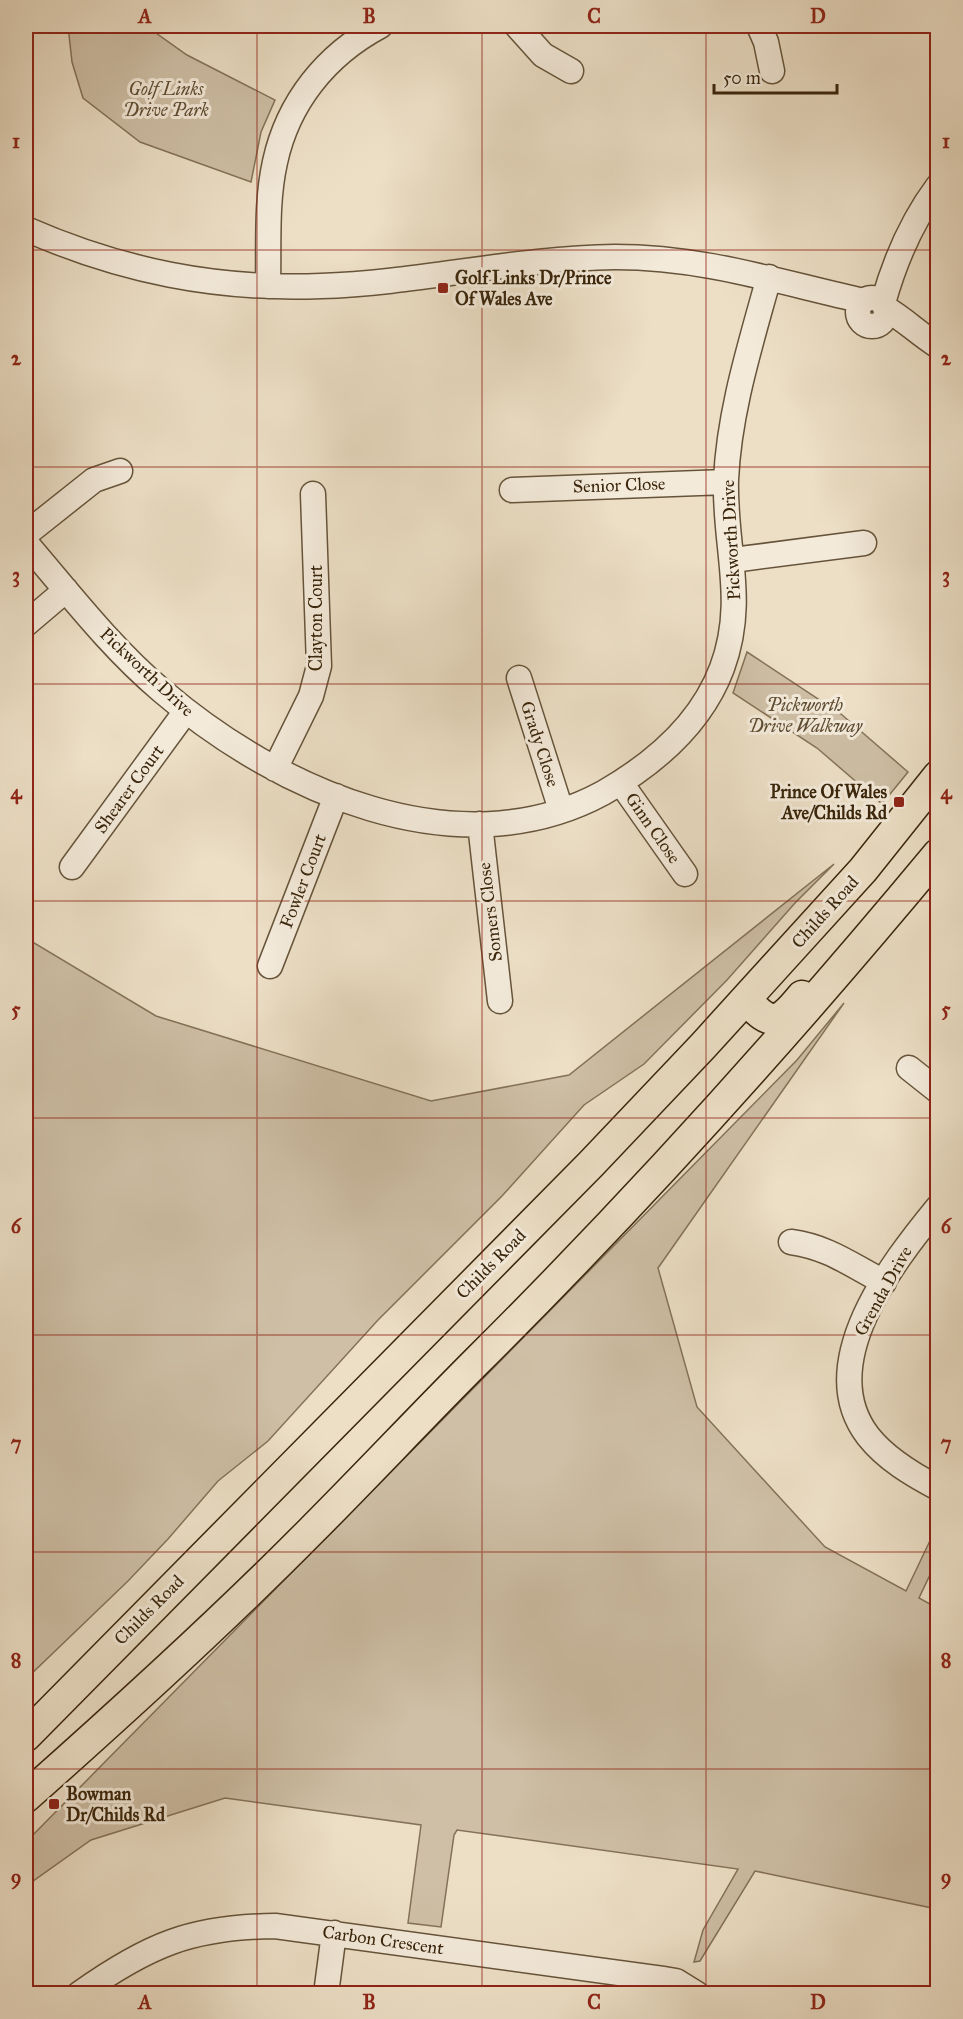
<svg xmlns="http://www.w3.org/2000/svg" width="963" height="2019" font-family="'IM FELL Great Primer',serif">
	<rect width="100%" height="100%" fill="#ecdfc6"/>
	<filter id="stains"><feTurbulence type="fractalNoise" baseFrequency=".00333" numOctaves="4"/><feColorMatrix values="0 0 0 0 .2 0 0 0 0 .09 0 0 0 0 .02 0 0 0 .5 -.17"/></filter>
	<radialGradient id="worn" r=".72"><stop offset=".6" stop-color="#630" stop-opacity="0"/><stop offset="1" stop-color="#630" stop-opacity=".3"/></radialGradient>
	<!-- green -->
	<path fill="#cebfa6" stroke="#847258" stroke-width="1.5" d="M68,26H146L187,55L275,100L261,132L251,182L140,142L83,98L72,62Z
		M747,652L841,714L908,772L882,804L817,748L733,693Z
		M834,864L795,903L727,980L644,1064L584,1105L502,1196L378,1320L268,1441L218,1481L168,1539L128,1581L26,1679V938L156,1016L431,1101L569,1075Z
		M844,1003L658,1268L697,1407L825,1547L906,1591L937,1526V1560L919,1598L937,1608V1909L755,1871L700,1961L694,1962L703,1930L738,1869L457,1830L454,1835L441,1927L408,1923L421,1825L225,1798L91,1840L26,1886V1842L797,1060Z"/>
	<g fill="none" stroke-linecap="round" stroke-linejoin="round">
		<!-- minor casing -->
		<g stroke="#66543a" stroke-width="27">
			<path id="minor" d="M517,26L543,55L571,71
				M759,26L766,42L772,71
				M26,229C122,271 216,290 321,286C419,283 516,258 615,257C704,257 778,282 864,301
				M268,286C269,245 266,202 275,162C288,102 326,55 380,26
				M858 312a14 14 0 1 1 28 0a14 14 0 1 1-28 0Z
				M883,303C895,260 911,222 938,186
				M885,308C904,319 919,334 938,346
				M512,490L726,482
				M26,534L94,480L120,471
				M26,543C69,593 111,648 162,691C276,789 457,872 603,793C654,764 701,724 722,668C747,601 724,547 726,480C729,411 751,343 769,277
				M733,560L864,543
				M26,624L66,590
				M519,678L561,810
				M275,769L311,696L319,666L313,494
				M621,783L685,874
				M480,824L500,1001
				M72,867L186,711
				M270,966L336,796
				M909,1068L938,1091
				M938,1207C892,1263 813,1364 868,1436C886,1459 913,1475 938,1488
				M791,1242C828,1247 851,1265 884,1282
				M79,1994C148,1945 191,1927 275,1926L663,1979L676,1981L697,1994
				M326,1994L334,1933"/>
		</g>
		<!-- major casing -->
		<g stroke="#39250b" stroke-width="33">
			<path id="major" d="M746,999C771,1028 779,1024 802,996
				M26,1736L591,1164L703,1046L863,870L938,776
				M26,1797C123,1711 219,1624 310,1532C366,1476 420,1418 476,1362C639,1200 791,1031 938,854"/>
		</g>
		<!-- minor -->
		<use href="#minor" stroke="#f3eada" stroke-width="24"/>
		<!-- major -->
		<use href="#major" stroke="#ecdfc6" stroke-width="30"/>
	</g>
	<!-- grid -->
	<path fill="none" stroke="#8f2418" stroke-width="1.5" stroke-opacity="0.55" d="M257,26V1994M482,26V1994M706,26V1994M26,250H938M26,467H938M26,684H938M26,901H938M26,1118H938M26,1335H938M26,1552H938M26,1769H938"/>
	<!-- markers -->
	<g fill="#8f2418" stroke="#f3eada" stroke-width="2">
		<rect x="437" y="282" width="12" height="12" rx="3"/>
		<rect x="893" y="796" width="12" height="12" rx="3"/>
		<rect x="48" y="1798" width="12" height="12" rx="3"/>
	</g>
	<g text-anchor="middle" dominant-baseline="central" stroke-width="6" stroke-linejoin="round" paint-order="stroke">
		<!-- park labels -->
		<g font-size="18" font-style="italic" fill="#5e4c32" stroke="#f3eada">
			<text x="166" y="89">Golf Links<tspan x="166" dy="21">Drive Park</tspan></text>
			<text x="805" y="705">Pickworth<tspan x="805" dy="21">Drive Walkway</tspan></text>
		</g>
		<!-- poi labels -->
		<g font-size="18" font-weight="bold" fill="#39250b" stroke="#f3eada" text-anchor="start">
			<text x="455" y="278">Golf Links Dr/Prince<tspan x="455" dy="21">Of Wales Ave</tspan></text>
			<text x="887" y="792" text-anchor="end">Prince Of Wales<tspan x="887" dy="21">Ave/Childs Rd</tspan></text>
			<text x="66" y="1794">Bowman<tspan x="66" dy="21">Dr/Childs Rd</tspan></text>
		</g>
		<!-- street labels -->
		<g font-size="18" fill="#39250b" stroke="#f3eada">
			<text transform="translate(619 485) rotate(-2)">Senior Close</text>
			<text transform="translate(731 540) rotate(-93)">Pickworth Drive</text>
			<text transform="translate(316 618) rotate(-90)">Clayton Court</text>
			<text transform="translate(147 672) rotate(43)">Pickworth Drive</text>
			<text transform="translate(540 744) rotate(72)">Grady Close</text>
			<text transform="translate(129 789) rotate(-54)">Shearer Court</text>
			<text transform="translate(653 828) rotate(55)">Ginn Close</text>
			<text transform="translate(303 881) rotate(-69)">Fowler Court</text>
			<text transform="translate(490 912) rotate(-97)">Somers Close</text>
			<text transform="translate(825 912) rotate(-48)">Childs Road</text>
			<text transform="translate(491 1264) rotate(-45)">Childs Road</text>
			<text transform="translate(883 1291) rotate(-61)">Grenda Drive</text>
			<text transform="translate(149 1610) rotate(-45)">Childs Road</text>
			<text transform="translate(383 1940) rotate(8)">Carbon Crescent</text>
		</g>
	</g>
	<!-- margin -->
	<rect width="963" height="2019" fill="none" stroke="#ecdfc6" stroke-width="66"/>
	<!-- scale -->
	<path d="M714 84v9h123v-9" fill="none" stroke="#39250b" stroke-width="3"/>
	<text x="723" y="84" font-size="18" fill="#39250b" stroke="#f3eada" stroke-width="4.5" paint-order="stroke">50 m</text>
	<rect x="33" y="33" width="897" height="1953" fill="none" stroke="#8f2418" stroke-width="2"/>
	<g font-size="20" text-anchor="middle" font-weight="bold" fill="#8f2418">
		<text x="145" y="23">A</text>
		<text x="369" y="23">B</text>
		<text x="594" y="23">C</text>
		<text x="818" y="23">D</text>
		<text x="16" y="148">1</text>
		<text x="946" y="148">1</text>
		<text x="16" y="365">2</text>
		<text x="946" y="365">2</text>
		<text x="16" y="582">3</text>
		<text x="946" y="582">3</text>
		<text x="16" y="799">4</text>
		<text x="946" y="799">4</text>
		<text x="16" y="1016">5</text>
		<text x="946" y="1016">5</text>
		<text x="16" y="1233">6</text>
		<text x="946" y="1233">6</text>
		<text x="16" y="1450">7</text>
		<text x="946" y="1450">7</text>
		<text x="16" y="1667">8</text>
		<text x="946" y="1667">8</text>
		<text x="16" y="1884">9</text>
		<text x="946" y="1884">9</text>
		<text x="145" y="2009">A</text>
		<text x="369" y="2009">B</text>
		<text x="594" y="2009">C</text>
		<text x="818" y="2009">D</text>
	</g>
	<rect width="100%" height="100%" filter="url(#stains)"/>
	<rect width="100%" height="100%" fill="url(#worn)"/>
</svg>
